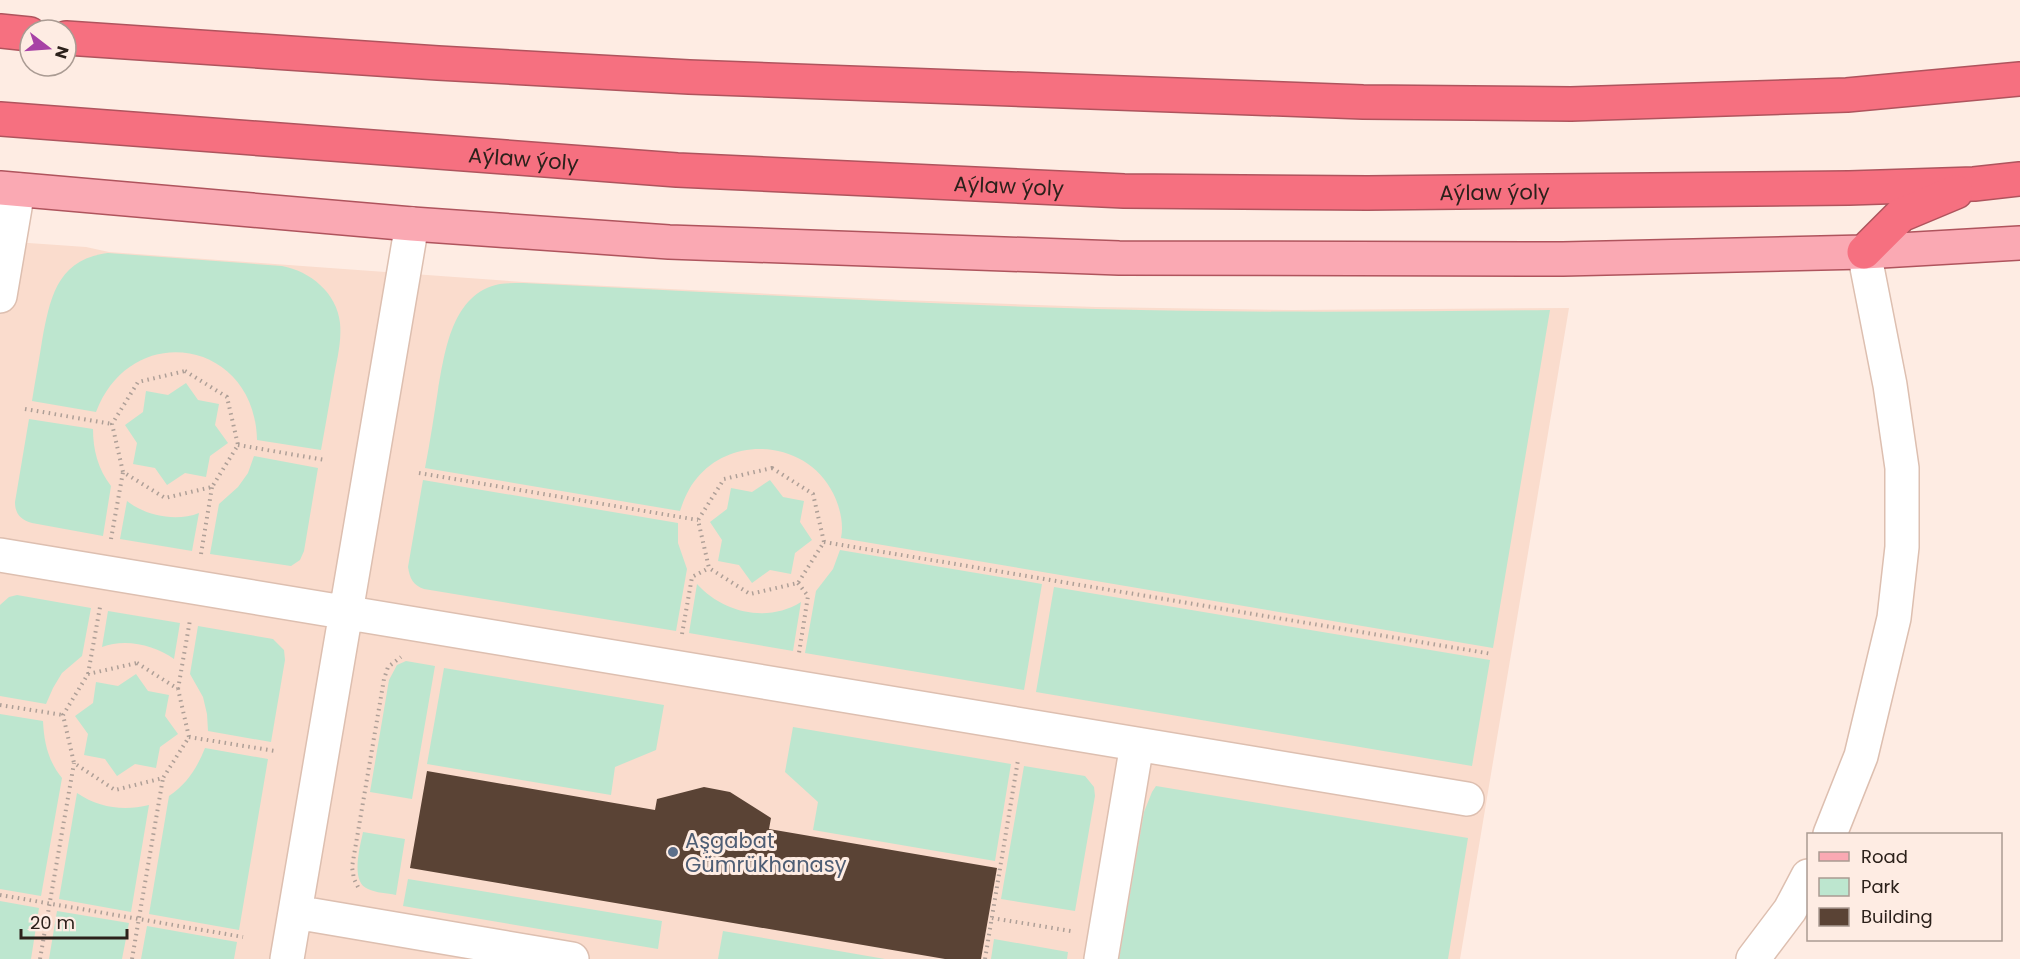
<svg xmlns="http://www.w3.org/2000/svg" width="2020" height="959" font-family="Poppins,sans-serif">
	<rect width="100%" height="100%" fill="#feece3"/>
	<!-- built -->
	<path fill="#fadccd" d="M0,241L86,247L109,252L523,282L901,300L1096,307L1293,310L1569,308L1460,959H0Z"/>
	<!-- green -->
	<path fill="#bde6cf" d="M108,253L282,266C310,271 337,293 340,323C342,343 336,363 333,382C329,405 325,428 321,450L257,440C255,339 131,319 96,412L32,401C35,381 39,361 42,341C50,298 57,259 108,253Z
		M523,283C714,292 905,304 1096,309C1247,313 1399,312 1550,310L1493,648L841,538C844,524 840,507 833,493C808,442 734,433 697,478C689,487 684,499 680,511L425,468C430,442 434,416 438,390C445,351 452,293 500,284C508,283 516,283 523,283Z
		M186,383L198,400L219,404L215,425L228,443L210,456L206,477L185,473L167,485L155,468L133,464L137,443L125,425L143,412L146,391L168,395Z
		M29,419L93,429C93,450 98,469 111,486L103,536L32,523C21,520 15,514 15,502Z
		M254,456L318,468L304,551L300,560L291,566L210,554L219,504L238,487L248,473Z
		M423,480L678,523V543L687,569L676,631L424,589C413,585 410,579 408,567Z
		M770,480L783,497L804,501L800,522L812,540L795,553L791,574L770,570L752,583L739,565L718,561L722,540L710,522L727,509L731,488L752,492Z
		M127,501C146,516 176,522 199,513L192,551L120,539Z
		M840,550L1042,584L1024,690L805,653L816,591L833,569Z
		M697,584C723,613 768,623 801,602L793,651L689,633Z
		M1054,587L1490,660L1472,766L1036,692Z
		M17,595L91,608L82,656L62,673L53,688L46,704L0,696V605L9,597Z
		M108,611L180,623L174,659C155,645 125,638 102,647Z
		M198,626L273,639L284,650L285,660L271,742L208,731L207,714L203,697L190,674Z
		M406,661L435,666L412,799L370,792L389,680L397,665Z
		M444,668L664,705L656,750L615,767L611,795L427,764Z
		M136,674L148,691L169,695L165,716L178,734L160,747L156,768L135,764L117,776L105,759L84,755L88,734L75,716L93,703L96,682L118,686Z
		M0,714L43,721C44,742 48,761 62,778L41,896L0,889Z
		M793,727L1011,764L995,861L813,830L818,802L785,772Z
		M205,748L268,759L239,930L149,914L169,796C187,784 197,768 205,748Z
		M1024,766L1085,776L1094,787L1095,796L1075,911L1001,899Z
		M1156,786L1468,838L1448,959H1119L1144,812L1152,792Z
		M77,793C99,808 124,811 149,805L131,912L59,899Z
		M363,832L405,839L396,895C387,893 376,893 368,889C350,882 360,847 363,832Z
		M408,879L662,921L658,949L403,906Z
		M0,901L39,908L31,959H0Z
		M57,911L129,923L122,959H49Z
		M147,926L237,942L234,959H141Z
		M723,931L885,959H718Z
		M994,939L1068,952L1067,959H991Z"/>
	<!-- building -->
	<path fill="#5a4335" d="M427,771L655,810L657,799L704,787L730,792L771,818L769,829L997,868L981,959H945L410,868Z"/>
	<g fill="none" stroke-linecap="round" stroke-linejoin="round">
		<!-- minor casing -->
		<g stroke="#ddbfb0" stroke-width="36">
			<path id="minor" d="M0,296L18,190
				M0,555L1467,799
				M1830,834L1861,756L1894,618L1902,547V468L1890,385L1864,252
				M295,912L572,959
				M287,959L412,224
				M1101,959L1137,744
				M1753,959L1790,910L1808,876"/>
		</g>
		<!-- major casing -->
		<g stroke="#af545d" stroke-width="36">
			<path id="major" d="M0,188L412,224L669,242L1119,258L1563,259L1864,252L2020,243"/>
		</g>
		<!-- highway casing -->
		<g stroke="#af545d" stroke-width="36">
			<g id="highway">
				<path d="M0,31L30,34"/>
				<path d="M66,38L438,63L689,77L1363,102L1571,104L1847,95L2020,79"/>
				<path id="s1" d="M0,119L677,170L1124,191L1367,193L1849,188L1974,184L2020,179"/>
				<path d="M1864,252L1901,215L1956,192"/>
			</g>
		</g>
		<!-- path -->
		<path stroke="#ae9f97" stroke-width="4" stroke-dasharray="1.5 4.5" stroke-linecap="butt" d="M185,371L227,397L238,445L212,487L165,498L123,472L112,424L138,382Z
			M25,409L112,424
			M238,445L325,460
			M772,468L813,494L824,542L798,583L750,594L709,568L698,520L724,479Z
			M419,473L698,520
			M111,539L123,472
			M824,542L1492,654
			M201,554L212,487
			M798,583L808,596L799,653
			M682,634L692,577L709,568
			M137,663L178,689L189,737L163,778L115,790L74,763L63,715L88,674Z
			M88,674L100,607
			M178,689L190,620
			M0,705L63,715
			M189,737L275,751
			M358,887L354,879L352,867L384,679L388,667L401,657
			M0,895L243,937
			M992,918L1071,931
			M40,959L74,763
			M132,959L163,778
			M985,959L1018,760"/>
		<!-- minor -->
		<use href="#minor" stroke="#fff" stroke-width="33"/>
		<!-- major -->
		<use href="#major" stroke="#faa9b3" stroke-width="33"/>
		<!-- highway -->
		<use href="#highway" stroke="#f67080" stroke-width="33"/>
	</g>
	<!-- markers -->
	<circle fill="#5c6f8a" stroke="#feece3" stroke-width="2" cx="673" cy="852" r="6"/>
	<g text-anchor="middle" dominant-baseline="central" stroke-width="6" stroke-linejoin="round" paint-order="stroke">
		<!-- street labels -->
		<g font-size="21" fill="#2c211b" stroke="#feece3">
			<text stroke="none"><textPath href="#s1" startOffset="525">Aýlaw ýoly</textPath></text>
			<text stroke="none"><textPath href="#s1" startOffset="1011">Aýlaw ýoly</textPath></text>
			<text stroke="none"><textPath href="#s1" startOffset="1497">Aýlaw ýoly</textPath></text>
		</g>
		<!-- service labels -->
		<g font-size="21" fill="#4e5e75" stroke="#feece3" text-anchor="start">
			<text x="685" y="840">Aşgabat<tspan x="685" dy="24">Gümrükhanasy</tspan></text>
		</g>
	</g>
	<!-- legend -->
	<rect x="1807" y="833" width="195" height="108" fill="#feece3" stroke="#aa9b93" stroke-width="1.5"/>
	<rect x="1819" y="852" width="30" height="9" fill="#faa9b3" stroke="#aa9b93" stroke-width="1.5"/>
	<text x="1861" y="863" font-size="18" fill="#2c211b">Road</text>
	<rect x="1819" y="878" width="30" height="18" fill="#bde6cf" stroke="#aa9b93" stroke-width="1.5"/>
	<text x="1861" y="893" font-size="18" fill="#2c211b">Park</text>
	<rect x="1819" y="908" width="30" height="18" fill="#5a4335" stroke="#aa9b93" stroke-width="1.5"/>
	<text x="1861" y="923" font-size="18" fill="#2c211b">Building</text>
	<!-- north arrow -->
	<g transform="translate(48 48) rotate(107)"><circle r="28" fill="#feece3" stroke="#aa9b93" stroke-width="1.5"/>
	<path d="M0-4.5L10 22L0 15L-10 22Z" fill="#a741a5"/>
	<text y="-9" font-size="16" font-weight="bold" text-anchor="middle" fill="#2c211b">N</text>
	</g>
	<!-- scale -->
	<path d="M21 929v9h106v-9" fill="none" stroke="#2c211b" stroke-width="3"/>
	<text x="30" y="929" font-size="18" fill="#2c211b" stroke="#feece3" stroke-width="4.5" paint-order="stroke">20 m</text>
</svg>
